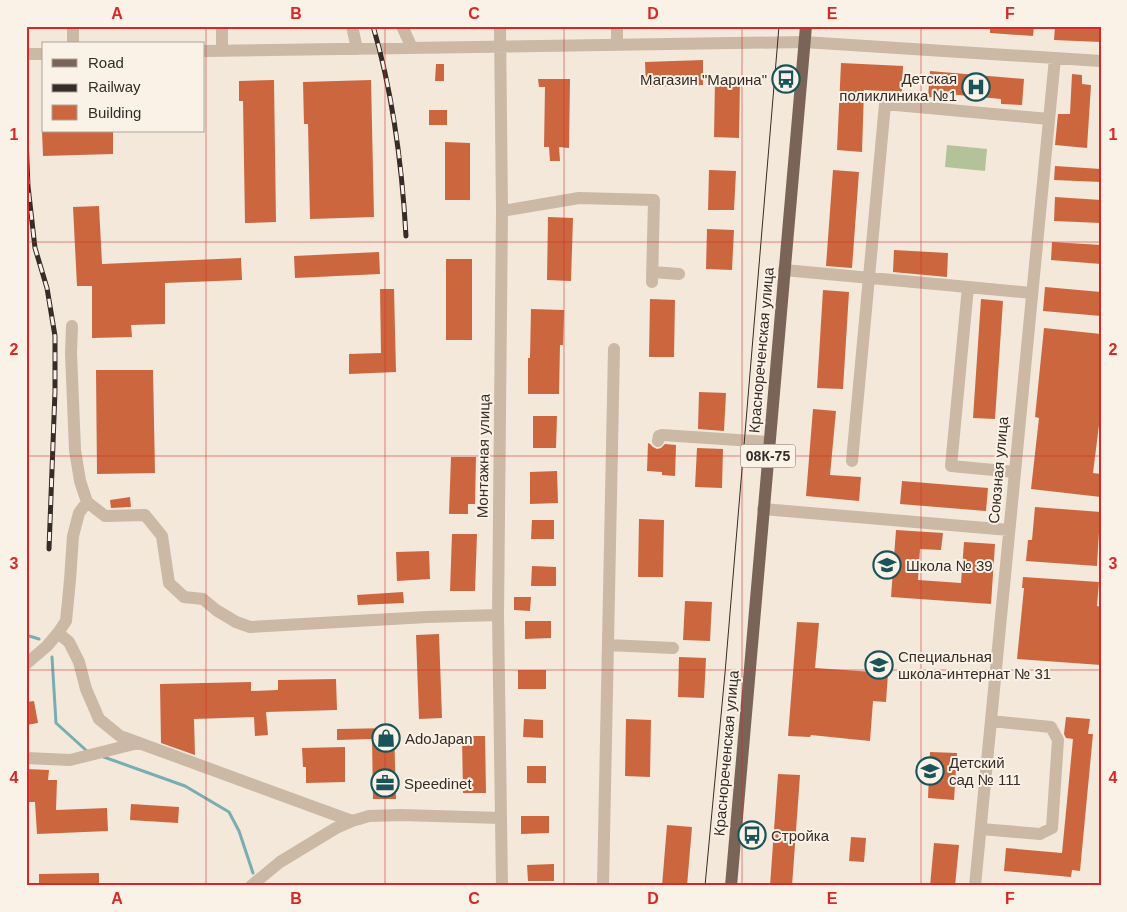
<svg xmlns="http://www.w3.org/2000/svg" width="1127" height="912" font-family="Arial,sans-serif">
	<rect width="100%" height="100%" fill="#f3e8da"/>
	<!-- green -->
	<path fill="#b3c299" d="M947,145L987,149L985,171L945,167Z"/>
	<g fill="none" stroke-linecap="round" stroke-linejoin="round">
		<!-- stream -->
		<path stroke="#78adb1" stroke-width="3" d="M26,635L39,639
			M52,657L56,723L88,752
			M101,756L185,786L229,812L239,831L253,873"/>
	</g>
	<!-- building -->
	<path fill="#cc663f" d="M990,26H1034L1033,36L990,33Z
		M1055,26H1101V42L1054,40Z
		M703,60V85L646,87L645,62Z
		M841,63L903,66L902,92L864,90L862,152L837,150Z
		M436,64H444V81H435Z
		M930,71L1024,79L1022,105L1001,104V99L948,94V99L928,97Z
		M1072,74L1082,75V84L1091,85L1087,148L1055,145L1058,114H1070Z
		M538,79H570L569,148L559,147L560,161H550L549,147H544L545,87H539Z
		M274,80L276,222L245,223L243,101H239V81Z
		M371,80L374,217L310,219L308,124H304L303,82Z
		M715,80H740L739,138L714,137Z
		M429,110H447V125H429Z
		M42,131H113V154L43,156Z
		M445,142L470,143V200H445Z
		M1055,166L1101,169V182L1054,180Z
		M709,170L736,171L734,210H708Z
		M833,170L859,172L852,268L826,266Z
		M1055,197L1101,200V223L1054,221Z
		M99,206L102,264L241,258L242,280L165,283V324L131,325L132,337L92,338V286H77L73,207Z
		M548,217L573,218L571,281L547,280Z
		M707,229L734,230L732,270L706,269Z
		M1052,242L1101,245V264L1051,260Z
		M894,250L948,253L947,277L893,272Z
		M379,252L380,274L295,278L294,256Z
		M446,259H472V340H446Z
		M1045,287L1101,292V316L1043,311Z
		M380,289H394L396,372L349,374V354L381,353Z
		M823,290L849,292L843,389L817,388Z
		M650,299L675,300L674,357H649Z
		M981,299L1003,301L995,419L973,418Z
		M531,309L564,310L563,345H560L559,394H528V358H530Z
		M1044,328L1101,334V425H1099L1093,473L1101,474V497L1031,489L1039,418L1035,417Z
		M96,370H153L155,473L97,474Z
		M699,392L726,393L724,431L698,429Z
		M813,409L836,411L830,475L861,477L859,501L806,496Z
		M533,416H557L556,448H533Z
		M648,443L650,444L653,447L657,449L661,448L665,444L676,445L675,476L662,475V472L647,471Z
		M697,448L723,449L722,488L695,487Z
		M451,457H476L475,504H468V514H449Z
		M557,471L558,503L530,504V472Z
		M902,481L988,488L986,511L900,504Z
		M130,497L131,507L111,508L110,500Z
		M1035,507L1101,512V532H1099L1097,566L1026,561L1028,540H1032Z
		M639,519L664,520L663,577H638Z
		M532,520H554V539H531Z
		M896,530L943,533L941,550L920,549L918,580L961,583L964,542L995,544L991,604L891,597Z
		M452,534H477L475,591H450Z
		M429,551L430,579L397,581L396,552Z
		M532,566L556,567V586H531Z
		M1023,577L1099,582L1097,606L1101,607L1099,643H1101V665L1017,659L1024,588H1022Z
		M403,592L404,603L358,605L357,595Z
		M514,597H531L530,611L514,610Z
		M685,601L712,602L710,641L683,640Z
		M525,621H551V638L525,639Z
		M797,622L819,623L815,668L888,673L886,702L873,701L870,741L811,735L810,737L788,736Z
		M439,634L442,718L419,719L416,635Z
		M679,657L706,658L704,698L678,697Z
		M518,670H546V689H518Z
		M336,679L337,710L266,712L268,735L255,736L254,717L194,719L195,755L161,743L160,684L251,682V691L278,690V680Z
		M34,701L38,723L26,725V702Z
		M1066,717L1090,719L1088,734H1093L1080,871L1072,870L1071,877L1004,871L1006,848L1062,853L1073,739L1066,738L1064,734Z
		M524,719L543,720V738L523,737Z
		M626,719L651,720L650,777L625,776Z
		M394,728L396,799H373L372,739L337,740V729Z
		M462,736H485L486,793H463Z
		M345,747V782L306,783V767H303L302,748Z
		M930,752L957,753L954,800L928,798Z
		M527,766H546V783H527Z
		M26,769L49,770L48,780H57L56,810L107,808L108,831L37,834L35,802H26Z
		M778,774L800,775L792,886H770Z
		M131,804L179,807L178,823L130,820Z
		M521,816H549V833L521,834Z
		M667,825L692,827L687,886H662Z
		M851,837L866,838L864,862L849,861Z
		M934,843L959,845L955,886H930Z
		M554,864V881H528L527,865Z
		M99,873V886H39V874Z"/>
	<g fill="none" stroke-linecap="round" stroke-linejoin="round">
		<!-- minor -->
		<path stroke="#cbb8a5" stroke-width="12" d="M73,26V44
			M352,26L357,49
			M402,26L412,48
			M500,26L502,211L498,615L502,886
			M617,26V45
			M204,51L804,42L1101,61
			M222,51V26
			M26,54H44
			M502,211L579,198L654,200L652,282
			M784,270L968,287
			M652,272L679,274
			M658,441L659,436L662,435L769,442
			M852,461L885,104L1049,119
			M1015,472L951,466L968,287L1032,293
			M87,502L105,516L145,515L162,536L169,583L184,597L203,599L216,610L236,622L250,627L427,617L498,615
			M763,509L1009,530
			M58,633L69,642L79,662L86,689L99,719L120,736L352,821
			M608,645L673,648
			M26,664L47,646L58,633L66,621L70,580L73,536L79,513L87,502L80,481L75,450L71,353L72,326
			M26,758L70,760L138,743
			M981,829L1040,834L1052,828L1058,740L1051,727L991,721
			M251,886L280,862L336,828L352,821L369,816L401,815L501,818
			M603,886L614,349
			M975,886L1055,58"/>
		<!-- major -->
		<path stroke="#7a6457" stroke-width="12" d="M731,886L806,26"/>
		<!-- tram -->
		<path stroke="#372c27" stroke-width="1" d="M705,886L725,673L779,26"/>
		<!-- rail casing -->
		<g stroke="#372c27" stroke-width="5">
			<path id="rail" d="M373,26C393,94 402,165 406,236
				M26,139L28,186L35,248L47,288L55,336V391L49,549"/>
		</g>
		<!-- rail -->
		<use href="#rail" stroke="#faf2e7" stroke-width="3" stroke-dasharray="9" stroke-linecap="butt"/>
	</g>
	<!-- grid -->
	<path fill="none" stroke="#d62828" stroke-width="1" stroke-opacity="0.55" d="M206,26V886M385,26V886M564,26V886M742,26V886M921,26V886M26,242H1101M26,456H1101M26,670H1101"/>
	<!-- icons -->
	<defs>
		<g id="bus-ring" transform="scale(1.4375)"><circle r="9.5" fill="#faf2e7" stroke="#1a545a" stroke-width="1.5"/><path d="M-5-6H5V4H4V6H2V4H-2V6H-4V4H-5ZM-3.5-4V0h7V-4ZM-3.5 1.2v1.5H-2V1.2ZM2 1.2v1.5H3.5V1.2Z" fill="#1a545a"/></g>
		<g id="hospital-ring" transform="scale(1.4375)"><circle r="9.5" fill="#faf2e7" stroke="#1a545a" stroke-width="1.5"/><path d="M-5-5h3v3.5h4V-5h3V5h-3V1.5h-4V5h-3Z" fill="#1a545a"/></g>
		<g id="school-ring" transform="scale(1.4375)"><circle r="9.5" fill="#faf2e7" stroke="#1a545a" stroke-width="1.5"/><path d="M0-5L7-2L0 1L-7-2ZM-4 1L0 2.5L4 1V4Q0 6-4 4Z" fill="#1a545a"/></g>
		<g id="shop-ring" transform="scale(1.4375)"><circle r="9.5" fill="#faf2e7" stroke="#1a545a" stroke-width="1.5"/><path d="M-5-2.5h2.3a2.7 3.5 0 0 1 5.4 0H5L5.5 6h-11ZM-1.5-2.5h3a1.5 2.3 0 0 0-3 0Z" fill="#1a545a"/></g>
		<g id="office-ring" transform="scale(1.4375)"><circle r="9.5" fill="#faf2e7" stroke="#1a545a" stroke-width="1.5"/><path d="M-6-3h4V-5.5h4V-3h4V5H-6ZM-1-4.5V-3h2v-1.5ZM-6 0V1H6V0Z" fill="#1a545a"/></g>
	</defs>
	<g fill-rule="evenodd">
		<use href="#bus-ring" x="786" y="79"/>
		<use href="#hospital-ring" x="976" y="87"/>
		<use href="#school-ring" x="887" y="565"/>
		<use href="#school-ring" x="879" y="665"/>
		<use href="#shop-ring" x="386" y="738"/>
		<use href="#school-ring" x="930" y="771"/>
		<use href="#office-ring" x="385" y="783"/>
		<use href="#bus-ring" x="752" y="835"/>
	</g>
	<g text-anchor="middle" dominant-baseline="central" stroke-width="4" stroke-linejoin="round" paint-order="stroke">
		<!-- shield labels -->
		<rect fill="#faf2e7" stroke="#726761" stroke-width="1" x="740.5" y="444.5" width="55" height="23" rx="4"/>
		<g font-size="14" font-weight="bold" fill="#372c27">
			<text x="768" y="456">08К-75</text>
		</g>
		<!-- poi labels -->
		<g font-size="15" fill="#372c27" stroke="#faf2e7" text-anchor="start">
			<text x="957" y="78" text-anchor="end">Детская<tspan x="957" dy="17">поликлиника №1</tspan></text>
			<text x="767" y="79" text-anchor="end">Магазин "Марина"</text>
			<text x="906" y="565">Школа № 39</text>
			<text x="898" y="656">Специальная<tspan x="898" dy="17">школа-интернат № 31</tspan></text>
			<text x="405" y="738">AdoJapan</text>
			<text x="949" y="762">Детский<tspan x="949" dy="17">сад № 111</tspan></text>
			<text x="404" y="783">Speedinet</text>
			<text x="771" y="835">Стройка</text>
		</g>
		<!-- street labels -->
		<g font-size="15" fill="#372c27" stroke="#faf2e7">
			<text transform="translate(761 350) rotate(-85)">Краснореченская улица</text>
			<text transform="translate(483 456) rotate(-89)">Монтажная улица</text>
			<text transform="translate(998 470) rotate(-85)">Союзная улица</text>
			<text transform="translate(726 753) rotate(-85)">Краснореченская улица</text>
		</g>
	</g>
	<!-- border -->
	<rect width="1127" height="912" fill="none" stroke="#faf2e7" stroke-width="55"/>
	<!-- legend -->
	<rect x="42" y="42" width="162" height="90" fill="#faf2e7" stroke="#aca39a"/>
	<rect x="52" y="59" width="25" height="8" fill="#7a6457" stroke="#aca39a"/>
	<text x="88" y="68" font-size="15" fill="#372c27">Road</text>
	<rect x="52" y="84" width="25" height="8" fill="#372c27" stroke="#aca39a"/>
	<text x="88" y="92" font-size="15" fill="#372c27">Railway</text>
	<rect x="52" y="105" width="25" height="15" fill="#cc663f" stroke="#aca39a"/>
	<text x="88" y="118" font-size="15" fill="#372c27">Building</text>
	<rect x="28" y="28" width="1072" height="856" fill="none" stroke="#d62828" stroke-width="2"/>
	<g font-size="16" text-anchor="middle" font-weight="bold" fill="#d62828">
		<text x="117" y="19">A</text>
		<text x="296" y="19">B</text>
		<text x="474" y="19">C</text>
		<text x="653" y="19">D</text>
		<text x="832" y="19">E</text>
		<text x="1010" y="19">F</text>
		<text x="14" y="140">1</text>
		<text x="1113" y="140">1</text>
		<text x="14" y="355">2</text>
		<text x="1113" y="355">2</text>
		<text x="14" y="569">3</text>
		<text x="1113" y="569">3</text>
		<text x="14" y="783">4</text>
		<text x="1113" y="783">4</text>
		<text x="117" y="904">A</text>
		<text x="296" y="904">B</text>
		<text x="474" y="904">C</text>
		<text x="653" y="904">D</text>
		<text x="832" y="904">E</text>
		<text x="1010" y="904">F</text>
	</g>
</svg>
